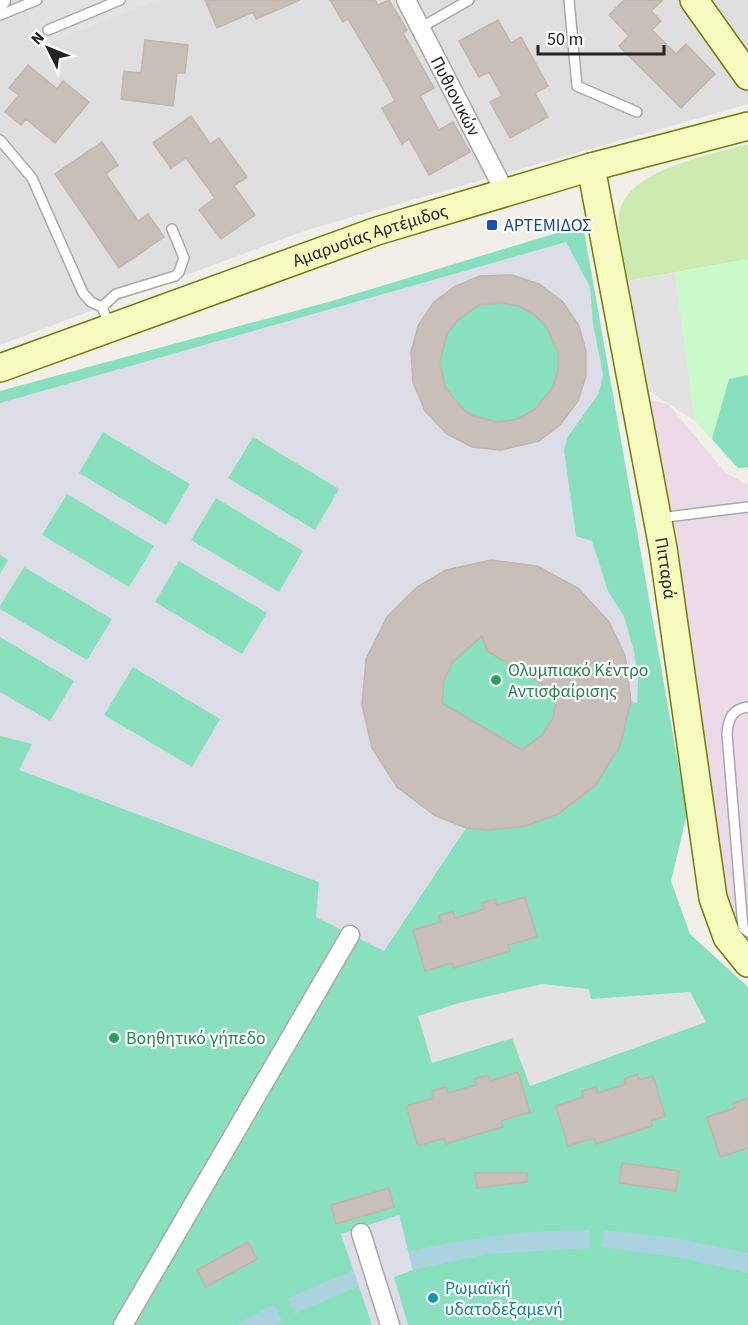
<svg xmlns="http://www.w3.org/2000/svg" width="748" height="1325" font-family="'Source Sans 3',sans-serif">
	<rect width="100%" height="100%" fill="#f2efe9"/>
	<!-- residential -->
	<path fill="#e0dfdf" d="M0,0H748V104L307,230L0,345Z"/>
	<!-- industrial -->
	<path fill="#ebdbe8" d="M650,400L668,404L726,473L748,485V946L740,940L721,899L677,535L666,494Z"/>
	<!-- grass -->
	<path fill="#cdebb0" d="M748,144V259L628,281C625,261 618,237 619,217C623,169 710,156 748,144Z"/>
	<!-- park -->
	<path fill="#c8facc" d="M748,259V468L738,469L695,421L675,273Z"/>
	<!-- pitch -->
	<path fill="#88e0be" d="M583,225L687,814L671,881L690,934L748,987V1325H0V391L332,301Z
		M748,375V467L738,468L712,439L729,379Z"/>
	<!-- parking -->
	<path fill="#e2e2e2" d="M53,0H158L41,46L27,10Z
		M675,273L695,421L644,388L628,281Z
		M542,984L589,989L591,999L690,992L706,1022L530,1086L512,1038L432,1063L418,1016L459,1003Z"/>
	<!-- plaza -->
	<path fill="#dddde8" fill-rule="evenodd" d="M566,242L590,287L593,324L603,374L599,393L567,438L564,450L576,536L592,541L608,591L624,616L634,651L638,680L637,703L631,701L625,655L609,622L578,588L537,566L417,587L387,616L366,659L362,705L372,748L397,787L434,815L466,828L384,951L316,917L319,882L19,770L32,744L0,736V692L50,721L74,681L0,637V609L87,660L112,619L24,567L0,606V574L8,560L0,555V403ZM512,275L539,284L563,302L579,326L578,401L560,425L539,441L501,450L472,447L447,434L425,411L413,382L411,352L433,303L454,287L480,276ZM103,432L190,484L166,525L79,473ZM253,437L339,489L315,530L228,478ZM67,494L154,546L129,587L42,535ZM216,498L303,551L279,592L191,540ZM179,561L267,613L242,654L155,602ZM133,667L220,719L192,767L104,715Z
		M399,1215L413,1270L394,1277L408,1325H372L341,1234Z"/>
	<!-- water -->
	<path fill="#aad3df" d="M590,1230V1248L487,1254L413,1270L408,1252C471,1238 525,1230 590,1230Z
		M604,1230L675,1238L743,1252L748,1253V1273L676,1257L602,1247Z
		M353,1270L359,1286L295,1314L288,1298Z
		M274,1304L282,1321L274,1325H236Z"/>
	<!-- building -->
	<path fill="#c7bfb8" stroke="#c4b6ab" stroke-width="1.5" fill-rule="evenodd" d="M205,0H300L256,19L253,12L217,28Z
		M330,0H375L378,5L389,0L407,30L403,33L434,88L420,96L439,130L453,122L470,152L429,175L409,139L402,144L382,108L395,101L378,69L348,19L343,22Z
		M624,0H663L651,11L661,21L652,30L676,54L686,44L715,74L681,108L619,46L629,36L609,15Z
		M498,20L511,43L521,37L548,86L535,93L548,117L510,138L490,102L502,96L489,72L479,77L459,41Z
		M145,40L188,45L185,73H177L173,106L121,99L124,71L141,73Z
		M28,65L57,89L63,81L89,102L55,143L26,119L21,125L5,112L19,95L9,88Z
		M191,116L210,144L219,138L247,177L234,186L255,215L221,239L199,210L215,198L186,158L171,168L153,143Z
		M102,142L118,165L106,174L138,221L148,214L164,237L119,268L55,174Z
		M512,275L539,284L563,302L579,326L586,351V376L578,401L560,425L539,441L501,450L472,447L447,434L425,411L413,382L411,352L418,326L433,303L454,287L480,276ZM500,303L519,306L535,315L547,328L558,353V371L553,387L535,409L518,419L498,422L473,416L462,408L445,387L440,362L447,334L457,321L479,305Z
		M491,560L537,566L578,588L609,622L625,655L631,701L620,746L595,786L558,814L525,826L489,830L466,828L434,815L397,787L372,748L362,705L366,659L387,617L417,587L446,570ZM482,636L487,651L558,694L553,718L542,735L522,750L442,703L444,680L453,662Z
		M525,897L537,937L508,945L510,951L454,968L452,963L425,971L413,930L441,922L439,916L453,911L455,918L484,909L482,903L495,899L497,905Z
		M518,1072L530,1112L501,1121L503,1127L475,1135L446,1144L444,1138L418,1146L406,1106L434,1098L432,1091L446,1087L448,1093L476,1085L474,1079L488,1075L490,1081Z
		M638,1074L639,1080L653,1076L665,1116L651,1121L652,1126L637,1131L596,1144L594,1138L568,1146L556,1106L583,1097L582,1091L596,1087L598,1093L626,1084L624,1079Z
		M748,1098V1148L720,1157L707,1117L735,1108L733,1103Z
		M622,1163L679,1171L676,1191L619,1183Z
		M475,1173H527V1182L477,1188Z
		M389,1188L394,1207L336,1224L331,1205Z
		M248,1242L257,1259L206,1287L197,1270Z"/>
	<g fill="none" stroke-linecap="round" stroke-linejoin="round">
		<!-- lane casing -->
		<g stroke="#a9a9a9" stroke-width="12">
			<path id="lane" d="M569,0L577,86L637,112
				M0,15L37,0
				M420,28L469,0
				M48,30L120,0
				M0,140L32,178L83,293L91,302L102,307
				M109,324L102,307L116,294L175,276L179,272L184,258L172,229
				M659,518L748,507
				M748,707C732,709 728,719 727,734L743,928L748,932"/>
		</g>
		<!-- street casing -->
		<g stroke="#a9a9a9" stroke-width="21">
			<g id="street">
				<path id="s1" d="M406,0L505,192"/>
				<path d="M0,1L1,0"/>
				<path d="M361,1233L390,1325"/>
				<path d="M123,1325L350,935"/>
			</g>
		</g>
		<!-- secondary casing -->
		<g stroke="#707d05" stroke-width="30">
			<g id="secondary">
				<path d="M694,0L748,76"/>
				<path id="s2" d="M591,167L663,548L713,898L727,937L748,963"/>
				<path id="s3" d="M0,368L377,231L591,167L748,126"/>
			</g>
		</g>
		<!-- lane -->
		<use href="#lane" stroke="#fff" stroke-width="9"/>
		<!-- street -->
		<use href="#street" stroke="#fff" stroke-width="18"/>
		<!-- secondary -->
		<use href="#secondary" stroke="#f7fabf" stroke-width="27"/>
	</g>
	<!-- markers -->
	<rect fill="#1a4fb4" stroke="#fff" stroke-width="2" x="486" y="219" width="12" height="12" rx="3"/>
	<g fill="#2e9e5b" stroke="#fff" stroke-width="2">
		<circle cx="496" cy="680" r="6"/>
		<circle cx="114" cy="1038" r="6"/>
	</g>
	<circle fill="#0f9aa8" stroke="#fff" stroke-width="2" cx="433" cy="1298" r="6"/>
	<g text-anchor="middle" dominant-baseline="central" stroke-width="4.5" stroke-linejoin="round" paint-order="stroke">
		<!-- street labels -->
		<g font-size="18" fill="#222" stroke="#fff">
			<text stroke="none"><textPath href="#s1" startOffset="108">Πυθιονικών</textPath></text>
			<text stroke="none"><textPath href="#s3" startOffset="393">Αμαρυσίας Αρτέμιδος</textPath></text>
			<text stroke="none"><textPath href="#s2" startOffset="408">Πιτταρά</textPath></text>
		</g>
		<!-- transit labels -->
		<g font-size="18" fill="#164399" stroke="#fff" text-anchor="start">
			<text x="504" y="225">ΑΡΤΕΜΙΔΟΣ</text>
		</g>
		<!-- leisure labels -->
		<g font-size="18" fill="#27864d" stroke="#fff" text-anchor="start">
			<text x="508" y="670">Ολυμπιακό Κέντρο<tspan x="508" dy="21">Αντισφαίρισης</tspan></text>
			<text x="126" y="1038">Βοηθητικό γήπεδο</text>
		</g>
		<!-- culture labels -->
		<g font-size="18" fill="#0d838f" stroke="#fff" text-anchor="start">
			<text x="445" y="1288">Ρωμαϊκή<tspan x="445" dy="21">υδατοδεξαμενή</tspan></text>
		</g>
	</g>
	<!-- north arrow -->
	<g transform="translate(48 48) rotate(313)" stroke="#ffffff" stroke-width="4.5" paint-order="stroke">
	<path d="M0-4.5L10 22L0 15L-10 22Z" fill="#222222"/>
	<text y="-9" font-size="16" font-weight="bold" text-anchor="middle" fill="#222222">N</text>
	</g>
	<!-- scale -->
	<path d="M538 45v9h126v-9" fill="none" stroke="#222222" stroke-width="3"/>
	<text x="547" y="45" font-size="18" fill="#222222" stroke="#ffffff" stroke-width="4.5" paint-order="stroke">50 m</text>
</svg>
